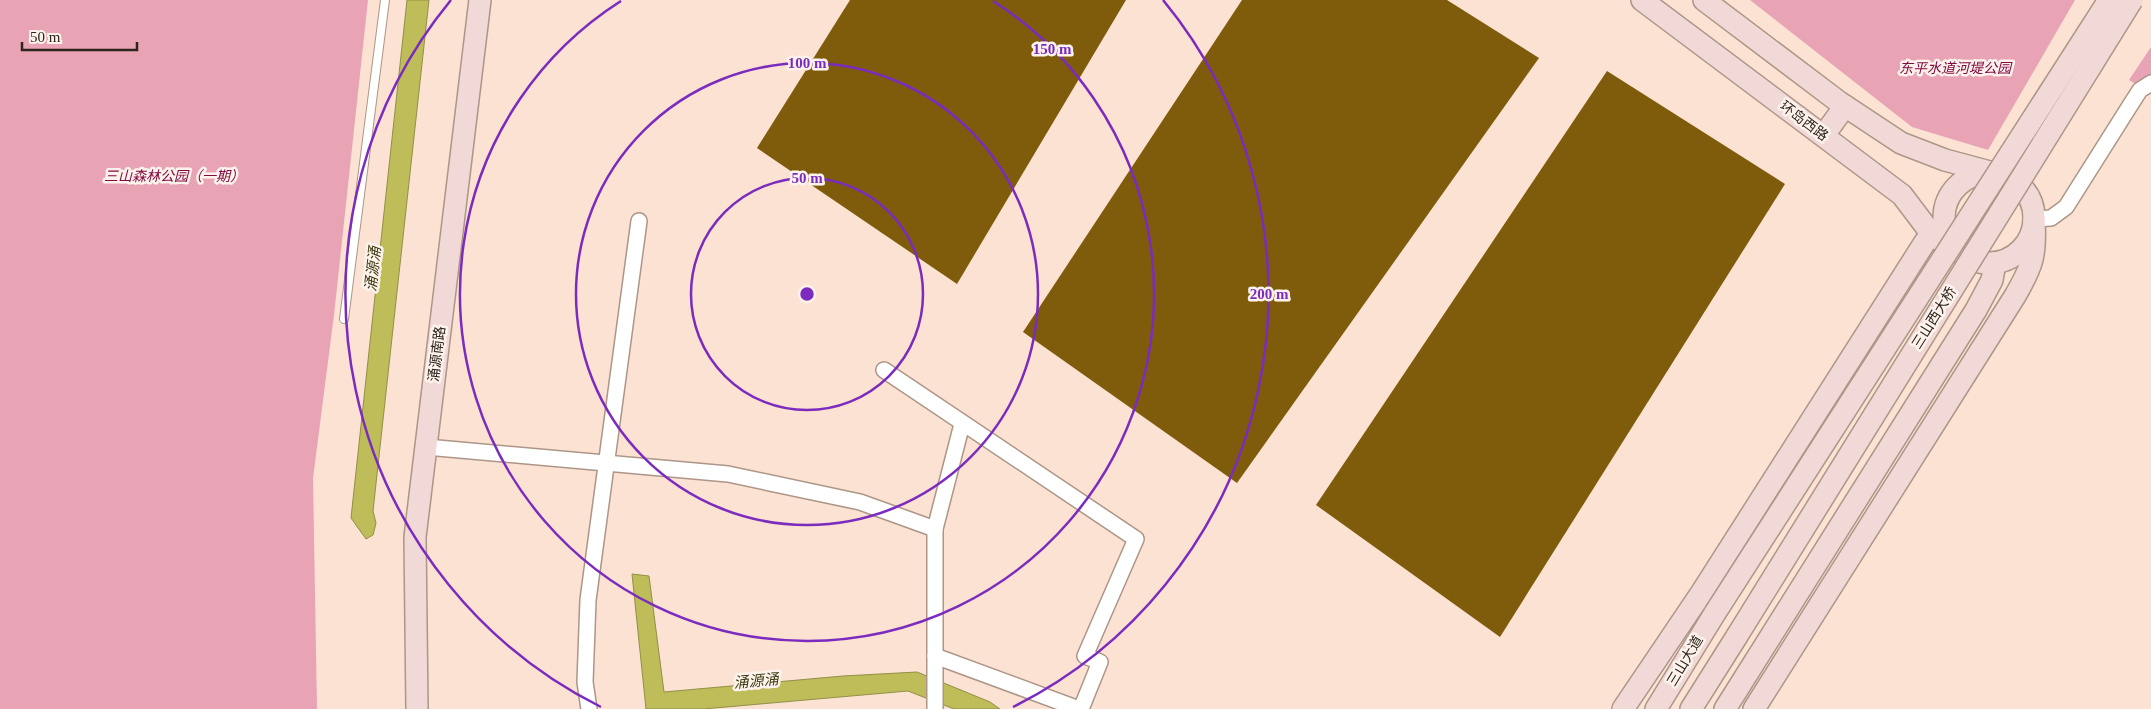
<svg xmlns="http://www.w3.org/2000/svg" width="2151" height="709" font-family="'Times New Roman','Noto Sans SC',serif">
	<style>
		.green { fill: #e8a3b5 }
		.water { fill: #bebd59; stroke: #928f47 }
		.building { fill: #7f5c0b }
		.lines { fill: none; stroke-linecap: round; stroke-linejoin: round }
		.service-casing { stroke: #ad9687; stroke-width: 10 }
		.minor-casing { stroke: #ad9687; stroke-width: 18 }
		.secondary-casing { stroke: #ad9687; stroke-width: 24 }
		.service { stroke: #fff; stroke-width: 8 }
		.minor { stroke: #fff; stroke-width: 15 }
		.secondary { stroke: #f0d9d6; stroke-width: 21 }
		.secondary-bridge-casing { stroke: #ad9687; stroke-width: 24; stroke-linecap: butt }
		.secondary-bridge { stroke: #f0d9d6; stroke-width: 21 }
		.ring { fill: none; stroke: #7b2cbf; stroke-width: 2.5 }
		.labels { text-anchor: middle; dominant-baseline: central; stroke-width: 5; stroke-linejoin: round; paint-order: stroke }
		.park-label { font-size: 14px; font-style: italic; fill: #820a40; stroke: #fdf3ec }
		.street-label { font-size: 14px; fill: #2d241e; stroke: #fdf3ec }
		.water-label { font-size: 15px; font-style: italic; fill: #3e3d13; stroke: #fdf3ec }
		.centre { fill: #7b2cbf; stroke: #fdf3ec; stroke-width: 2.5 }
		.ring-label { font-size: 15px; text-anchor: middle; font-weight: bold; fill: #7b2cbf; stroke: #fdf3ec; stroke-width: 5; stroke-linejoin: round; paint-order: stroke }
	</style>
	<rect width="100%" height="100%" fill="#fbe2d2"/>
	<!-- green -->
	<g class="green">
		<polygon points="0,0 368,0 334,315 313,478 317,709 0,709"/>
		<polygon points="1750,0 2075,0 1988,150 1912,127"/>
		<polygon points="2151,47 2151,93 2129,80"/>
	</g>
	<!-- water -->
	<g class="water">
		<polygon points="407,0 429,0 373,511 376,523 373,535 366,539 351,518"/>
		<polygon points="632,574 649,576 664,692 843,676 917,672 990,702 1000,709 954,709 908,691 703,709 646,709"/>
	</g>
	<!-- building -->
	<g class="building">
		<polygon points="850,0 1126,0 957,284 757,148"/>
		<polygon points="1242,0 1447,0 1539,58 1237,483 1023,332"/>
		<polygon points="1607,71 1785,184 1500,637 1316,505"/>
	</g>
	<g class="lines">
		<defs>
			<polyline id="service" points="344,319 385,0"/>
			<g id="minor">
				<polyline points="2034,219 2051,218 2066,207 2131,104 2140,90 2151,83"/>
				<polyline points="884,370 1136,539 1085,656 1100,662 1081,709"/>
				<polyline points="426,447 728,474 860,502 935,529"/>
				<polyline points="935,656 1079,709"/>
				<polyline points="589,709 585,682 588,600 639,221"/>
				<polyline points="935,709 935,529 962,424"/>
			</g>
			<g id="secondary">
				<polyline points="1642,0 1902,195 1930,232 1942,242"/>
				<polyline points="1704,0 1839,102 1901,143 1945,160 2001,175"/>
				<polyline points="1824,135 1845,106"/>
				<circle cx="1989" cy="218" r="45"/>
				<polyline points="417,709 415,537 480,0"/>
				<polyline points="1623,709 1702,592 1925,242 1944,225"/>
				<polyline points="1656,709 1715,613"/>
				<polyline points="1691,709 1737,636"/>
				<polyline points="1725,709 1976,310 1992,280 1995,263"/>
				<path d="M 1754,709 L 2015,296 C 2033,265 2036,255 2034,219"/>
			</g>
		</defs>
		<!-- service casing -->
		<use href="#service" class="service-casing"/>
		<!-- minor casing -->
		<use href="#minor" class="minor-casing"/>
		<!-- secondary casing -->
		<use href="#secondary" class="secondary-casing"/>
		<!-- service -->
		<use href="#service" class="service"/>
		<!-- minor -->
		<use href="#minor" class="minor"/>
		<!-- secondary -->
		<use href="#secondary" class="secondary"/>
		<defs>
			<g id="secondary-bridge">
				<polyline points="1715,613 2109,0"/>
				<polyline points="1737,636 2132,0"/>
			</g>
		</defs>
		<!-- secondary-bridge casing -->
		<use href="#secondary-bridge" class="secondary-bridge-casing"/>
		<!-- secondary-bridge -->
		<use href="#secondary-bridge" class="secondary-bridge"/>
	</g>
	<!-- distance rings -->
	<g class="ring">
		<circle cx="807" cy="294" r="116"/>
		<circle cx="807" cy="294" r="231"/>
		<path d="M993 1A347 347 0 1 1 621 1"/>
		<path d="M601 707A462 462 0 0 1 451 0M1163 0A462 462 0 0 1 1013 707"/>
	</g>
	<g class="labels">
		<!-- park labels -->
		<g class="park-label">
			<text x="1955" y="68">东平水道河堤公园</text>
			<text x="174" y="176">三山森林公园（一期）</text>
		</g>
		<!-- street labels -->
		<g class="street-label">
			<text transform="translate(1804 121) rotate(37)">环岛西路</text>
			<text transform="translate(1934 318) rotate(-58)">三山西大桥</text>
			<text transform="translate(437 354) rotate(-83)">涌源南路</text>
			<text transform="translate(1685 661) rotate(-59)">三山大道</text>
		</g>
		<!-- water labels -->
		<g class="water-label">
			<text transform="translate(373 269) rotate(-84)">涌源涌</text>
			<text transform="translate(756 681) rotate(-5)">涌源涌</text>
		</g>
	</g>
	<circle cx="807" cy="294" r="8" class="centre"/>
	<g class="ring-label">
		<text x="1052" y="54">150 m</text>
		<text x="807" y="68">100 m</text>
		<text x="807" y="183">50 m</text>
		<text x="1269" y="299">200 m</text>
	</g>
	<!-- scale -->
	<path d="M22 42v8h115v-8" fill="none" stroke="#2d241e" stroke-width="2.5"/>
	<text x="30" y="42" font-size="15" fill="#2d241e" stroke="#fdf3ec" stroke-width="4" paint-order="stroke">50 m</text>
</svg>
